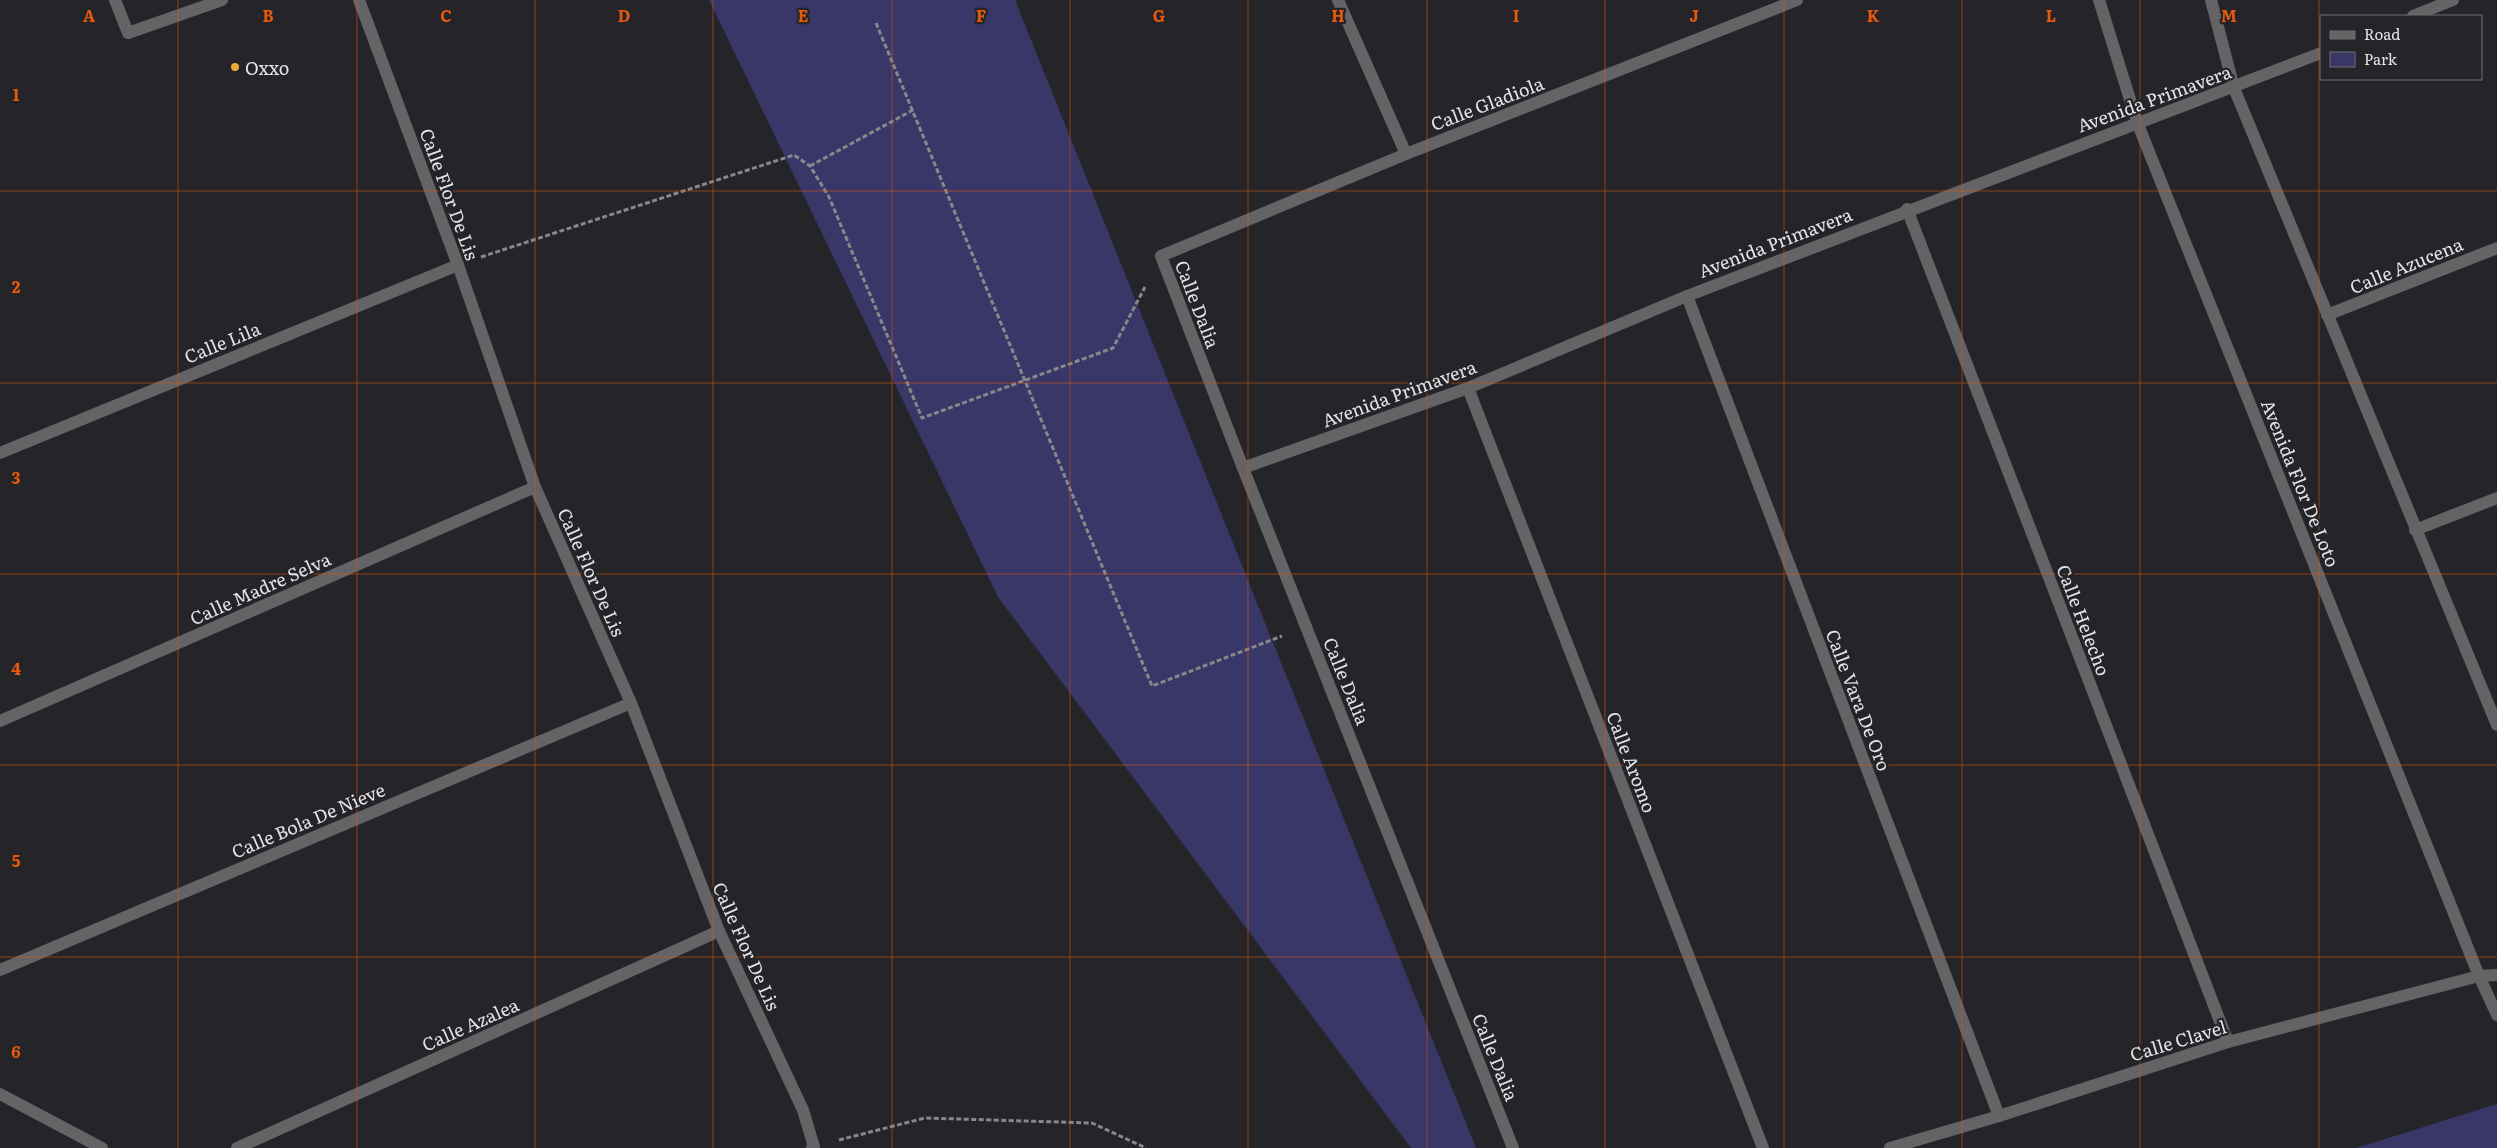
<svg xmlns="http://www.w3.org/2000/svg" width="2497" height="1148" font-family="Literata,serif">
	<style>
		.green { fill: #393668 }
		.lines { fill: none; stroke-linecap: round; stroke-linejoin: round }
		.path { stroke: #88888b; stroke-width: 3; stroke-dasharray: 5 2.5; stroke-linecap: butt }
		.service { stroke: #646466; stroke-width: 12 }
		.minor { stroke: #646466; stroke-width: 12 }
		.grid { fill: none; stroke: #e8590c; stroke-width: 1; stroke-opacity: 0.55 }
		.poi-dot { fill: #eda83b; stroke: #252529; stroke-width: 2 }
		.labels { text-anchor: middle; dominant-baseline: central; stroke-width: 4.5; stroke-linejoin: round; paint-order: stroke }
		.poi-label { font-size: 18px; fill: #e4e4e7; stroke: #252529; text-anchor: start }
		.street-label { font-size: 18px; fill: #e4e4e7; stroke: #252529 }
		.grid-label { font-size: 16px; text-anchor: middle; font-weight: bold; fill: #e8590c; stroke: #252529; stroke-width: 4.5; stroke-linejoin: round; paint-order: stroke }
	</style>
	<rect width="100%" height="100%" fill="#252529"/>
	<!-- green -->
	<g class="green">
		<polygon points="709,0 1015,0 1476,1148 1411,1148 998,597"/>
		<polygon points="2497,1104 2497,1148 2356,1148"/>
	</g>
	<g class="lines">
		<!-- path -->
		<g class="path">
			<polyline points="876,23 1152,686 1282,636"/>
			<polyline points="810,166 913,110"/>
			<polyline points="481,257 794,155 810,166 829,197 922,418 1113,348 1145,287"/>
			<polyline points="839,1140 925,1118 1092,1123 1146,1148"/>
		</g>
		<!-- service -->
		<polyline class="service" points="115,0 128,33 222,0"/>
		<!-- minor -->
		<g class="minor">
			<polyline points="359,0 458,265 535,487 631,703 719,931 803,1110 814,1147 812,1148"/>
			<polyline points="1338,0 1406,154"/>
			<polyline points="2099,0 2137,122 2479,976 2497,1015"/>
			<polyline points="2211,0 2234,88 2497,725"/>
			<polyline points="2413,16 2453,0"/>
			<polyline points="1907,209 2228,1042"/>
			<polyline points="1687,296 1999,1116"/>
			<polyline points="2327,315 2497,248"/>
			<polyline points="1468,388 1763,1148"/>
			<polyline points="0,453 458,265"/>
			<polyline points="1243,468 1468,388 1687,296 2321,53"/>
			<polyline points="2415,530 2497,498"/>
			<polyline points="0,721 535,487"/>
			<polyline points="0,970 631,703"/>
			<polyline points="0,1094 102,1148"/>
			<polyline points="237,1148 719,931"/>
			<polyline points="1513,1148 1243,468 1161,256 1406,154 1797,0"/>
			<polyline points="1890,1148 1999,1116 2228,1042 2479,976 2497,975"/>
		</g>
	</g>
	<!-- grid -->
	<path class="grid" d="M 178,0 L 178,1148M 357,0 L 357,1148M 535,0 L 535,1148M 713,0 L 713,1148M 892,0 L 892,1148M 1070,0 L 1070,1148M 1248,0 L 1248,1148M 1427,0 L 1427,1148M 1605,0 L 1605,1148M 1784,0 L 1784,1148M 1962,0 L 1962,1148M 2140,0 L 2140,1148M 2319,0 L 2319,1148M 0,191 L 2497,191M 0,383 L 2497,383M 0,574 L 2497,574M 0,765 L 2497,765M 0,957 L 2497,957"/>
	<!-- markers -->
	<circle class="poi-dot" cx="235" cy="67" r="5"/>
	<g class="labels">
		<!-- poi labels -->
		<g class="poi-label">
			<text x="245" y="67">Oxxo</text>
		</g>
		<!-- street labels -->
		<g class="street-label">
			<text transform="translate(2154 98) rotate(-20)">Avenida Primavera</text>
			<text transform="translate(1487 103) rotate(-21)">Calle Gladiola</text>
			<text transform="translate(450 194) rotate(70)">Calle Flor De Lis</text>
			<text transform="translate(1775 242) rotate(-21)">Avenida Primavera</text>
			<text transform="translate(2406 265) rotate(-22)">Calle Azucena</text>
			<text transform="translate(1198 304) rotate(69)">Calle Dalia</text>
			<text transform="translate(222 342) rotate(-22)">Calle Lila</text>
			<text transform="translate(1399 393) rotate(-20)">Avenida Primavera</text>
			<text transform="translate(2301 483) rotate(68)">Avenida Flor De Loto</text>
			<text transform="translate(592 572) rotate(66)">Calle Flor De Lis</text>
			<text transform="translate(260 588) rotate(-24)">Calle Madre Selva</text>
			<text transform="translate(2084 620) rotate(69)">Calle Helecho</text>
			<text transform="translate(1347 681) rotate(68)">Calle Dalia</text>
			<text transform="translate(1859 700) rotate(69)">Calle Vara De Oro</text>
			<text transform="translate(1632 762) rotate(69)">Calle Aromo</text>
			<text transform="translate(308 820) rotate(-23)">Calle Bola De Nieve</text>
			<text transform="translate(747 946) rotate(66)">Calle Flor De Lis</text>
			<text transform="translate(470 1024) rotate(-24)">Calle Azalea</text>
			<text transform="translate(2178 1040) rotate(-17)">Calle Clavel</text>
			<text transform="translate(1496 1057) rotate(68)">Calle Dalia</text>
		</g>
	</g>
	<g class="grid-label">
		<text x="89" y="22">A</text>
		<text x="268" y="22">B</text>
		<text x="446" y="22">C</text>
		<text x="624" y="22">D</text>
		<text x="803" y="22">E</text>
		<text x="981" y="22">F</text>
		<text x="1159" y="22">G</text>
		<text x="1338" y="22">H</text>
		<text x="1516" y="22">I</text>
		<text x="1694" y="22">J</text>
		<text x="1873" y="22">K</text>
		<text x="2051" y="22">L</text>
		<text x="2229" y="22">M</text>
		<text x="16" y="101">1</text>
		<text x="16" y="293">2</text>
		<text x="16" y="484">3</text>
		<text x="16" y="675">4</text>
		<text x="16" y="867">5</text>
		<text x="16" y="1058">6</text>
	</g>
	<!-- legend -->
	<rect x="2320" y="15" width="162" height="65" fill="#252529" stroke="#717175"/>
	<rect x="2330" y="31" width="25" height="8" fill="#646466" stroke="#717175"/>
	<text x="2364" y="40" font-size="15" fill="#e4e4e7">Road</text>
	<rect x="2330" y="52" width="25" height="15" fill="#393668" stroke="#717175"/>
	<text x="2364" y="65" font-size="15" fill="#e4e4e7">Park</text>
</svg>
